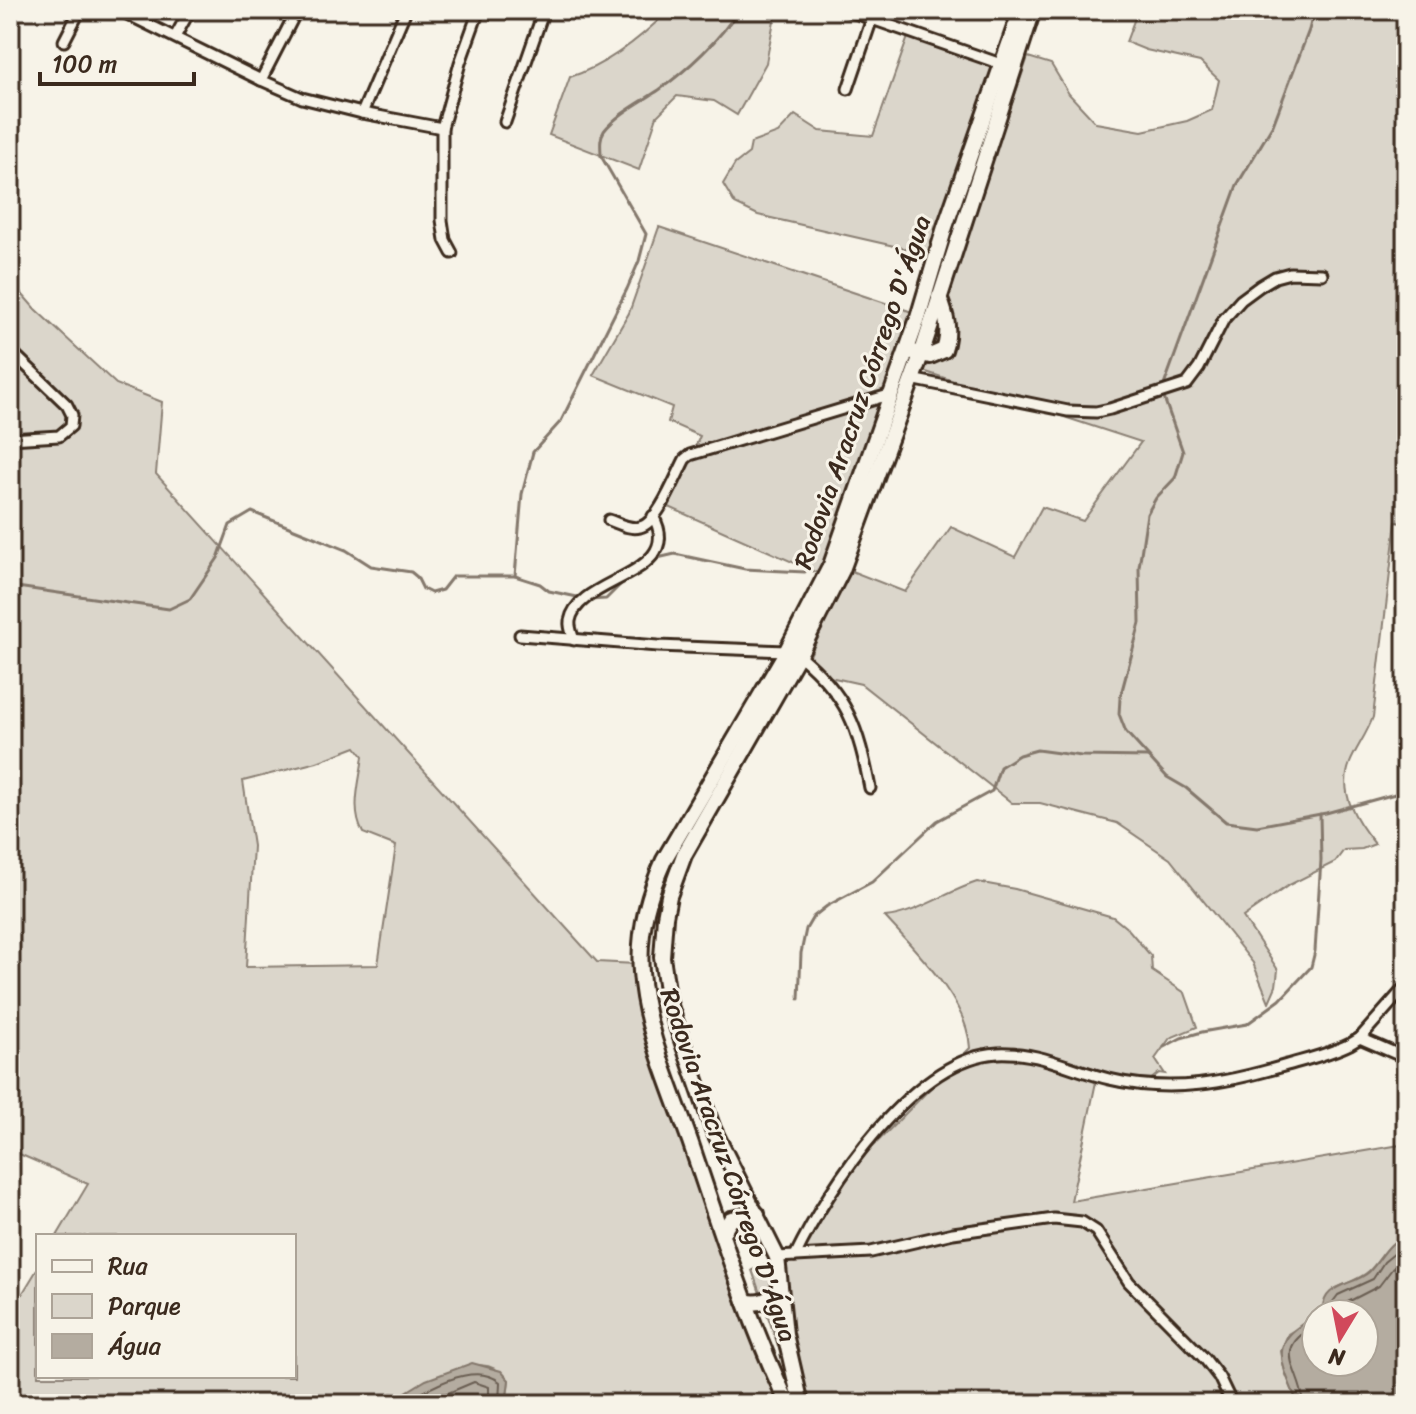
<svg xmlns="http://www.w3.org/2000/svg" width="1416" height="1414" font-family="Sriracha,sans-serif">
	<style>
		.green { fill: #dbd6cb; stroke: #8b8074; stroke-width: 2; fill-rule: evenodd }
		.water { fill: #b4aca0; stroke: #84786c; stroke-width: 2 }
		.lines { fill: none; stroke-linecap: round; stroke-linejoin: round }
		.shore { stroke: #6b5e52; stroke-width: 2 }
		.stream { stroke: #84786c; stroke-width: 3 }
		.street-casing { stroke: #3b2a1e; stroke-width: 15 }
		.primary-casing { stroke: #3b2a1e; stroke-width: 20 }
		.street { stroke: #f7f3e8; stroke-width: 9 }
		.primary { stroke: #f7f3e8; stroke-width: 14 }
		.labels { text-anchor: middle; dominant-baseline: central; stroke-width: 6; stroke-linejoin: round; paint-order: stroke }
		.street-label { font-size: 26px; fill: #3b2a1e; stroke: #f7f3e8 }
	</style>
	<rect width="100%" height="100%" fill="#f7f3e8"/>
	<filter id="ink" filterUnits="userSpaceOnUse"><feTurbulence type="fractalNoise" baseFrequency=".0125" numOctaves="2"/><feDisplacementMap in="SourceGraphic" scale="16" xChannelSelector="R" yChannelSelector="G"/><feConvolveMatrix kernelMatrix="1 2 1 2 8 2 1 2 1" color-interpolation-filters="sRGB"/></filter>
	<g filter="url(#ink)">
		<!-- green -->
		<g class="green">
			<path d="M 669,10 L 776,10 L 766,63 L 737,115 L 714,101 L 677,96 L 657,116 L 639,170 L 549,135 L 570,77 C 607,65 641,38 669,10 Z"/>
			<path d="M 1138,10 L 1406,10 L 1406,524 L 1396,522 L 1373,717 C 1367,734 1356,748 1350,763 C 1338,793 1356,821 1375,844 L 1362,849 L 1344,850 L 1335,862 L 1289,885 L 1243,917 L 1278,970 L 1276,986 L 1269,1002 L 1253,963 L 1170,859 L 1117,823 L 1040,803 L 1012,803 L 861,684 L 821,675 L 806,664 L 849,570 L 905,592 L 951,527 L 1015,557 L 1042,507 L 1083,521 L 1141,442 L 920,370 L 1028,57 L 1051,64 L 1069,94 L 1096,123 L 1142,131 L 1187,121 L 1212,110 L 1219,80 L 1200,62 L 1146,50 L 1126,42 Z"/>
			<polygon points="908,37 1005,67 938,256 758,215 735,204 723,184 735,164 749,153 751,143 778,133 795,115 820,131 873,136"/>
			<polygon points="659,227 918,314 826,577 669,507 700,436 668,422 672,407 593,375 629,313"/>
			<path d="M 10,280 L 35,309 L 116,384 L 162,402 L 156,474 L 597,962 L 636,964 L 778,1404 L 506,1404 L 509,1380 C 490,1359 473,1364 451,1373 C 434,1380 419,1385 403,1394 L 404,1404 L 10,1404 L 10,1314 L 38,1268 L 38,1376 L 294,1376 L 294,1236 L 57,1236 L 88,1184 L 10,1150 ZM 356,747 L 363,756 C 360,782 350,809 363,833 L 396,846 L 378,965 L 246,967 L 253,846 L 243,781 L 317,762 Z"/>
			<path d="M 977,882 L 1015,889 L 1113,917 L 1129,930 L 1151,956 L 1152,971 L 1185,993 L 1197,1027 L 1170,1038 L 1155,1059 L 1165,1074 L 1159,1073 C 1140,1090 1118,1094 1097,1077 L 1071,1201 L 1406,1144 L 1406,1236 C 1388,1241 1381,1260 1369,1271 C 1361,1279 1344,1284 1334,1289 L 1323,1312 L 1288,1334 L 1281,1351 L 1285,1372 L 1298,1404 L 798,1404 L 752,1270 L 781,1259 L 789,1252 L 834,1186 L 970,1048 C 968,1001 915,950 885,917 C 916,914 946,892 977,882 Z"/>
		</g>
		<!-- water -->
		<g class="water">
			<path d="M 1406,1236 L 1406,1404 L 1298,1404 C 1280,1359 1267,1342 1316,1316 L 1316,1362 L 1364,1362 L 1364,1314 L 1319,1314 L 1323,1312 C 1321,1283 1354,1286 1369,1272 C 1381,1260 1388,1241 1406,1236 Z"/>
			<polygon points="472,1363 501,1371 509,1380 506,1404 404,1404 403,1394 426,1380"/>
		</g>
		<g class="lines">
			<!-- shore -->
			<g class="shore">
				<polyline points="1330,1314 1332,1303 1338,1295 1373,1279 1384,1262 1406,1244"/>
				<polyline points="1341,1314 1344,1304 1379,1286 1392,1269 1406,1256"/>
				<path d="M 411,1404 L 413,1398 C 436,1384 477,1363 500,1382 L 499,1404"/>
				<polyline points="422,1404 474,1382 489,1387 489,1404"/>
				<path d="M 1304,1404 C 1300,1367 1270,1350 1316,1325"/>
			</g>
			<!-- stream -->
			<g class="stream">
				<polyline points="1163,388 1237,185 1273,125 1309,30 1314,10"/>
				<polyline points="1163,395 1183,452 1175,478 1156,498 1147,514 1139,567 1140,623 1120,698 1119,714 1126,732 1167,777 1186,788 1226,822 1257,826 1326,813 1406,791"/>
				<polyline points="653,559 675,554 745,569 805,572"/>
				<path d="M 515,576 L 522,494 L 533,452 L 561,421 L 627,289 L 639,261 L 646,234 L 601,156 C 601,147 599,139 604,131 C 617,114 641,102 659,90 C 686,71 722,38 738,10"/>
				<polyline points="10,586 169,609 190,599 218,558 230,525 252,512 346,550 371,566 411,572 417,577 423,589 431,593 442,590 453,576 515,576 540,584 549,591 582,598"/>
				<polyline points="589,600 606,599 625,580"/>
				<polyline points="799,999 801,953 806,929 813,917 827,906 872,882 937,821 992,791 1000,767 1019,755 1037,750 1081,756 1148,757"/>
				<polyline points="1164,1047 1181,1038 1202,1032 1247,1024 1280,1000 1311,967 1315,951 1321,860 1320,814"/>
				<polyline points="384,1404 391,1394 405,1396"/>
			</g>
			<defs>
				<g id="street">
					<polyline points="119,10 261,80 302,98 362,113 442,128"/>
					<polyline points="846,10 1001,64"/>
					<polyline points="175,37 190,10"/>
					<polyline points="64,41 80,10"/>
					<polyline points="261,80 297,10"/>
					<polyline points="848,89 875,10"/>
					<polyline points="362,113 406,10"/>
					<polyline points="505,122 544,10"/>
					<polyline points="452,253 445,240 442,220 442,128 460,63 479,10"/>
					<polyline points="10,350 67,405 72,415 71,426 59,436 10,439"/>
					<polyline points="911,379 1068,411 1096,412 1110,409 1187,384 1199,368 1224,319 1241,300 1260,286 1275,277 1290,273 1322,274"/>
					<path d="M 609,520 C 618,523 630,530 640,527 C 658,523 676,476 685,459 L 690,455 L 892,394"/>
					<polyline points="520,635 658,646 786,651"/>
					<path d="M 574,640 C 572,634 569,627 570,621 C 577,577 687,576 653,516"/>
					<path d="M 799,655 C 848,696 858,727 870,788"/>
					<polyline points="1360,1038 1406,1058"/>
					<path d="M 795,1256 C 829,1186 913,1058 998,1053 C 1037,1051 1072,1070 1109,1079 C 1171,1094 1227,1083 1287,1065 C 1308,1059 1330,1054 1350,1044 L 1360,1038 L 1406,986"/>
					<polyline points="777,1257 871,1252 953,1233 1054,1219 1082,1222 1096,1231 1129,1282 1205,1359 1219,1377 1232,1404"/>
				</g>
				<g id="primary">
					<path d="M 913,352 L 930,356 L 944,350 C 951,331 946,315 939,297"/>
					<polyline points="722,1234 731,1219 757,1214"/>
					<path d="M 745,1301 C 760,1306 769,1299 780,1290"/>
					<path d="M 788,1404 C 748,1320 720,1229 690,1141 C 671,1087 645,1030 641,972 C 638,933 648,895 664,860 L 785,654 L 831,565 L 917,321 L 945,227 L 1021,10"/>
					<polyline points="801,1404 785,1334 777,1257 713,1129 669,1003 662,957 665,917 669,896 684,855 802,649 842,570 921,355 1033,10"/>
				</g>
			</defs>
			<!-- street casing -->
			<use href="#street" class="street-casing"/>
			<!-- primary casing -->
			<use href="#primary" class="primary-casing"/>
			<!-- street -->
			<use href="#street" class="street"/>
			<!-- primary -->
			<use href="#primary" class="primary"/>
		</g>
	</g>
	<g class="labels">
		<!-- street labels -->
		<g class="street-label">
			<text transform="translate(862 392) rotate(-71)">Rodovia Aracruz Córrego D'Água</text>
			<text transform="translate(729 1165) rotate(71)">Rodovia Aracruz Córrego D'Água</text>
		</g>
	</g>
	<!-- margin -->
	<rect width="1416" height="1414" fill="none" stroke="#f7f3e8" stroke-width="40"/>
	<rect x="20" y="20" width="1376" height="1374" fill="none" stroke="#3b2a1e" stroke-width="3" filter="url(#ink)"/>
	<!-- legend -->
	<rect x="36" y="1234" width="260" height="144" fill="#f7f3e8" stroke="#aca397" stroke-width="2"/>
	<rect x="52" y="1260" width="40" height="12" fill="#f7f3e8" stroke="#aca397" stroke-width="2"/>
	<text x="108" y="1274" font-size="24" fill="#3b2a1e">Rua</text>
	<rect x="52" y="1294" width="40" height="24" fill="#dbd6cb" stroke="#aca397" stroke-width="2"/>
	<text x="108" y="1314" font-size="24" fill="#3b2a1e">Parque</text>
	<rect x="52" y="1334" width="40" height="24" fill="#b4aca0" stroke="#aca397" stroke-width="2"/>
	<text x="108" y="1354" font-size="24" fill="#3b2a1e">Água</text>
	<!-- north arrow -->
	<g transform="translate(1340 1338) rotate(190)"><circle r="38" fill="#f7f3e8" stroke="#aca397" stroke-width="2"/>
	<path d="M0-6L14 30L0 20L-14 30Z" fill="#d1495b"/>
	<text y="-12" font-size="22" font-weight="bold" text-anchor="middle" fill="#3b2a1e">N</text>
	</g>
	<!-- scale -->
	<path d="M40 72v12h154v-12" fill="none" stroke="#3b2a1e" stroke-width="4"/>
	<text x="52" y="72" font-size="24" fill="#3b2a1e" stroke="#f7f3e8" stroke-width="6" paint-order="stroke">100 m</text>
</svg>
